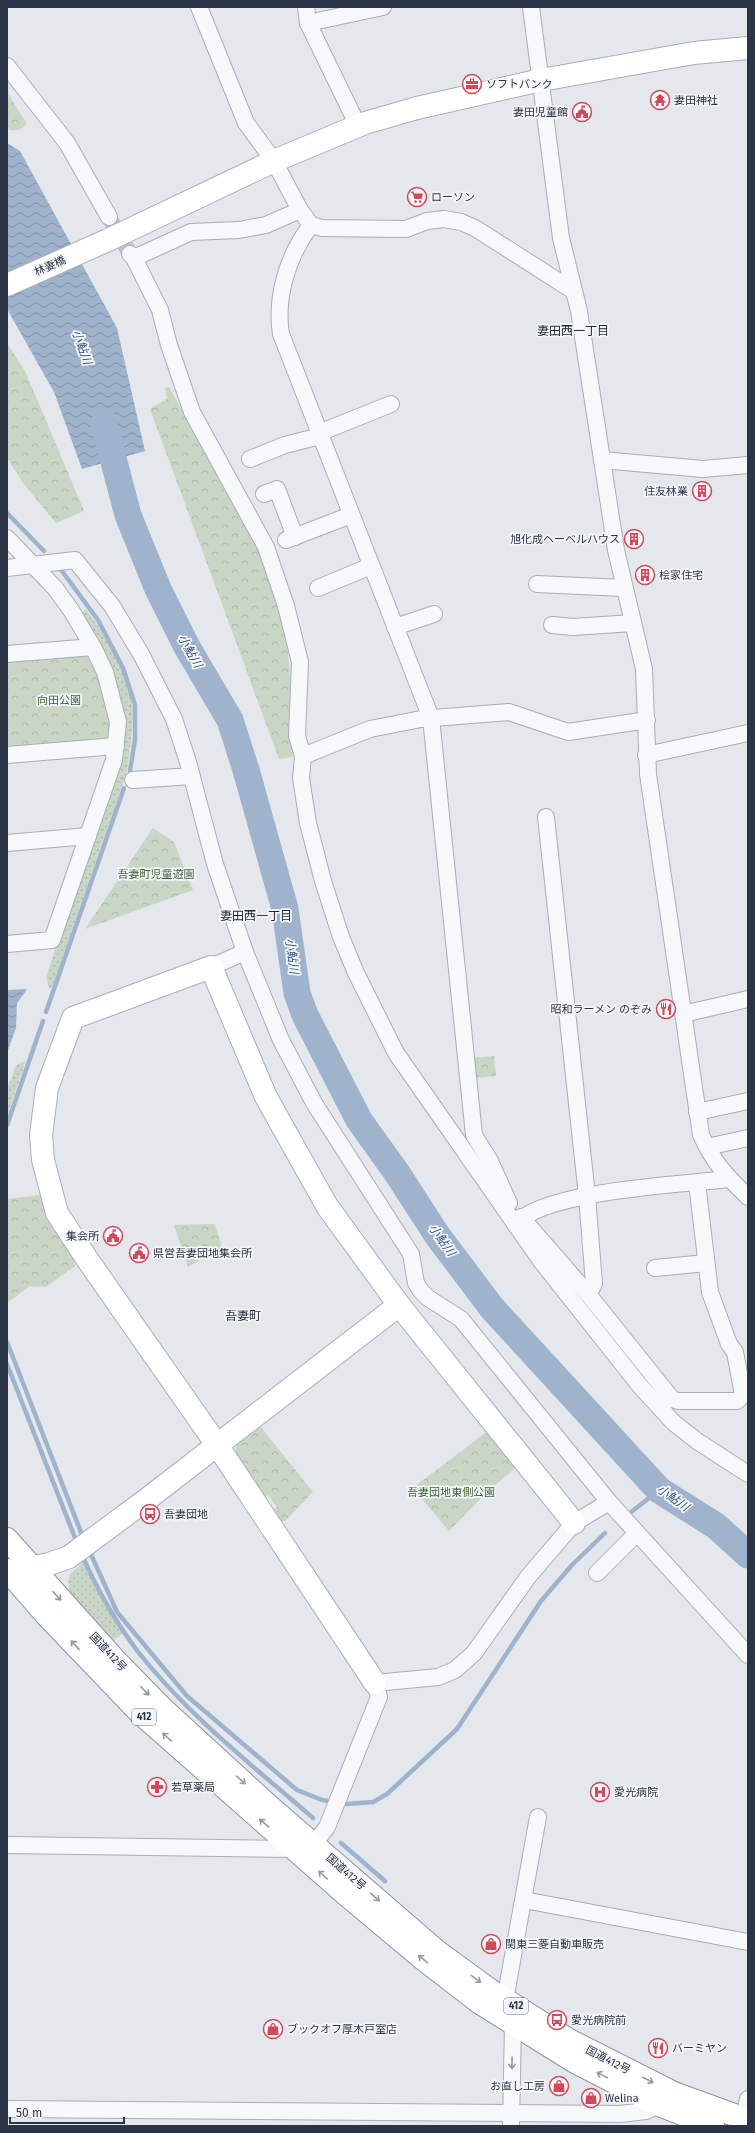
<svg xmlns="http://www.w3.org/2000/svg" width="755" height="2133" font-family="'Fira Sans','Noto Sans JP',sans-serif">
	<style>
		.park { fill: url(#park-crowns) }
		.garden { fill: url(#garden-dots) }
		.water { fill: url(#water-waves) }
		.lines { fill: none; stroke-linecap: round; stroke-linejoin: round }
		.stream { stroke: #9fb4cc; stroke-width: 4.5 }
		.river { stroke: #9fb4cc; stroke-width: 27 }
		.street-tunnel { stroke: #bfc3cb; stroke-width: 16; stroke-dasharray: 16 8; stroke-linecap: butt }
		.street-casing { stroke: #a9aeb7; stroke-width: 18 }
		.secondary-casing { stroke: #a9aeb7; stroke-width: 24 }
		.highway-casing { stroke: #8b94a3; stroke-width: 24 }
		.street { stroke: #f7f8fa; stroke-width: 16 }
		.secondary { stroke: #fff; stroke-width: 22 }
		.highway { stroke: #fff; stroke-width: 22 }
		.oneway { stroke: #959aa2 }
		.oneway2 { stroke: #9196a0 }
		.labels { text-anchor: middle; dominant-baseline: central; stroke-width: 3.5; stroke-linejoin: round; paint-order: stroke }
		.shield { fill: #f4f6f9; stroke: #676e7b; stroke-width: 1 }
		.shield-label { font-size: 10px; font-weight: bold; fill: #2b3445 }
		.poi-label { font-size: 11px; fill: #2b3445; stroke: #f4f6f9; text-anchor: start }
		.street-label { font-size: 11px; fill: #2b3445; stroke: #f4f6f9 }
		.park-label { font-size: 11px; fill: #3f6138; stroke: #f4f6f9 }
		.neighbourhood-label { font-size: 12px; fill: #1d2536; stroke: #f4f6f9 }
		.water-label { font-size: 12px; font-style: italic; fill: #34527a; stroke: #f4f6f9 }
	</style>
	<defs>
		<pattern id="park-crowns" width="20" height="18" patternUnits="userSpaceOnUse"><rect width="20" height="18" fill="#c9d6c5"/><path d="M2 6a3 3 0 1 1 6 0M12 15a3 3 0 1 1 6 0" fill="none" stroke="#adb8ab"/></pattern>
		<pattern id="garden-dots" width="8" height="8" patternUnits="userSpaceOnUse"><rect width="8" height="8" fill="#c9d6c5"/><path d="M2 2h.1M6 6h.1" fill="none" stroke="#adb8ab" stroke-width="1.8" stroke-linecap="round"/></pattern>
		<pattern id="water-waves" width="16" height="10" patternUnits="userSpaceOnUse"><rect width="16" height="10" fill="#9fb4cc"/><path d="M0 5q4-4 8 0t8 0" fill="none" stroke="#8293a7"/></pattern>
	</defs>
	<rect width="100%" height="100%" fill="#e4e7ec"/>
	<!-- park -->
	<g class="park">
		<polygon points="7,92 27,124 19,130 10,130 7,128"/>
		<polygon points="7,343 26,373 84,511 56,523 23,483 7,458"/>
		<polygon points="169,387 259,546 282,610 289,661 293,757 279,759 150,409 167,399 165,388"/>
		<polygon points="87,653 92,657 113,733 106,741 7,748 7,660"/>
		<polygon points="153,828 174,842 193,890 85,929"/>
		<polygon points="494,1056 496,1076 476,1078 472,1058"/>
		<polygon points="40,1195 50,1217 80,1257 75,1266 46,1287 30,1286 7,1303 7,1199"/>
		<polygon points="215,1224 222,1247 188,1267 174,1225"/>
		<polygon points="261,1427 313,1492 285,1521 281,1521 273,1511 277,1507 268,1495 264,1498 235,1459 236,1445"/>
		<polygon points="489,1430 519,1465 487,1492 449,1531 414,1489 414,1487"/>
	</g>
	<!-- garden -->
	<g class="garden">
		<path d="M 86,609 C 102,629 130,678 132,703 C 134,726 130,748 127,771 L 52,988 L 49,988 L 46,977 L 111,781 L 122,726 L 79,615 Z"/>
		<polygon points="26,1061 7,1116 7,1090 16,1065"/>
		<polygon points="83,1563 108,1610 123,1633 113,1641 70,1593 68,1581 70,1574"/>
	</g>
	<!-- water -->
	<g class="water">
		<polygon points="7,143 20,151 117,328 145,451 82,469 54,392 7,309"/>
		<polygon points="26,989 26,991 17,1003 16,1028 7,1053 7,990"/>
	</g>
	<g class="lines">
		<!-- stream -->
		<g class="stream">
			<polyline points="7,513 44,551"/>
			<polyline points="59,567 98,620 123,668 135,705 135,739 130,771"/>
			<polyline points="46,1012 124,788"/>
			<polyline points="7,1125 43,1021"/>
			<polyline points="7,1342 84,1540"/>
			<polyline points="7,1364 77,1543"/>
			<polyline points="630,1513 659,1490"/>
			<polyline points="89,1550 117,1612 187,1696 297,1790 322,1800 347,1804 373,1802 387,1794 457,1729 541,1601 572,1565 605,1533"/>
			<path d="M 82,1555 C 97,1589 116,1623 139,1653 C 188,1715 253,1766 313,1818"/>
			<polyline points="341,1843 385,1881"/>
		</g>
		<!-- river -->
		<polyline class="river" points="104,424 128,515 158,589 187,647 230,720 246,770 285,909 297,993 305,1015 359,1120 397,1173 437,1235 492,1308 659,1490 716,1526 748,1555"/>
		<!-- street-tunnel -->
		<polyline class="street-tunnel" points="109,217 130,254"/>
		<defs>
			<g id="street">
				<polyline points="199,7 246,123 274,161 300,210 311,225 322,228 406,229 427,221 444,219 461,222 475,228 572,290"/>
				<polyline points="306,7 308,23 358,126"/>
				<path d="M 531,7 L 561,238 L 579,311 L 616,550 L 644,669 L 648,774 L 701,1135 C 714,1163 726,1176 748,1197"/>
				<polyline points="308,23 383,7"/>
				<polyline points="7,66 67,143 109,217"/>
				<path d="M 311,225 C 288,255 275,297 281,334 L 431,718 L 474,1135 L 490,1161 L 509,1203"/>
				<polyline points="130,254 134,258 160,310 169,345 192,412 266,547 286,606 300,662 297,736 303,756 301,778 308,823 323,881 341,937 356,973 396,1053 541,1261 640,1386 674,1423 697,1441 748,1474"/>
				<polyline points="134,258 191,232 239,230 266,225 300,210"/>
				<polyline points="319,433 391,404"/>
				<polyline points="250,459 285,445 320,436"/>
				<polyline points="602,460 703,469 748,465"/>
				<polyline points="264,494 277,489 295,537"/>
				<polyline points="7,538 55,588 71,610 93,647 105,672 118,722 114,760 52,940 7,944"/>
				<polyline points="286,540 351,515"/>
				<polyline points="7,568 75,560 112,606 141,654 174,719 188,762 215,864 245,952 281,1040 314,1103 411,1254 416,1283 421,1291 428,1298 461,1319 609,1502 748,1655"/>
				<polyline points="537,584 624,588"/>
				<polyline points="318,588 371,566"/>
				<polyline points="552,625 573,627 633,623"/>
				<polyline points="395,627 434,614"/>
				<polyline points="7,654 93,647"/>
				<polyline points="7,755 116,746"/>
				<polyline points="646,755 748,733"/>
				<polyline points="303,756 370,729 421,719 509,712 568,732 647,720"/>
				<polyline points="133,780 192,776"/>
				<polyline points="546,817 587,1196 594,1284 588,1294"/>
				<polyline points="7,843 88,836"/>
				<polyline points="211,967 245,952"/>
				<polyline points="683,1014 748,999"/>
				<polyline points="697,1112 748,1101"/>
				<polyline points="707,1147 748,1138"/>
				<polyline points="697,1183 710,1292 729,1344 735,1352 743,1395"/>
				<polyline points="521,1217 588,1294 672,1399 678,1401 737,1401 743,1395 748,1394"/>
				<path d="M 515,1224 C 547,1190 679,1185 728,1179"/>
				<polyline points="655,1268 706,1263"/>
				<polyline points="597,1573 637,1533"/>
				<polyline points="7,1845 293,1849 314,1844 327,1827 379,1697 375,1683 438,1677 455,1670 474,1653 528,1577 574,1523 609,1502"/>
				<polyline points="524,1900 748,1942"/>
				<polyline points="7,2109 620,2114 646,2111 659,2105"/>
				<polyline points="511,2126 513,2024 505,2000 538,1817"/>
				<polyline points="742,2126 748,2099"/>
			</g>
			<g id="secondary">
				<polyline points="7,285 108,240 274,161 365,123 417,108 541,80 694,53 748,48"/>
				<polyline points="15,1571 49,1564 69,1557 146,1500 399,1305"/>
				<polyline points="375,1683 217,1445 87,1259 57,1213 43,1160 41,1135 47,1088 73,1018 211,967 266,1097 327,1206 399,1305 574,1523"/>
			</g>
			<g id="highway">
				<polyline points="7,1539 117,1662 161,1707 268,1805 438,1952 490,1990 569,2040 674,2093 748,2120"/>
				<polyline points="7,1570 47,1616 140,1713 343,1892 423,1959 480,2003 575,2062 659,2105 713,2126"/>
			</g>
		</defs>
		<!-- street casing -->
		<use href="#street" class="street-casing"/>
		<!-- secondary casing -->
		<use href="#secondary" class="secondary-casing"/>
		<!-- highway casing -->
		<use href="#highway" class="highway-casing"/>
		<!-- street -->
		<use href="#street" class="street"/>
		<!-- secondary -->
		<use href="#secondary" class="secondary"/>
		<!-- highway -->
		<use href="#highway" class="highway"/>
	</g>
	<!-- one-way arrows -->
	<defs><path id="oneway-shaft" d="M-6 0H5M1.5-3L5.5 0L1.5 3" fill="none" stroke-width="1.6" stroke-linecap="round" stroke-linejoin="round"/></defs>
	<g class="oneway">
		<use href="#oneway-shaft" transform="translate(57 1596) rotate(48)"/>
		<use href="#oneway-shaft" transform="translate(75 1645) rotate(-133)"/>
		<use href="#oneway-shaft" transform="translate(145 1691) rotate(46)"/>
		<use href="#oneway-shaft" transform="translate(167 1737) rotate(-138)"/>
		<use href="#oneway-shaft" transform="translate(241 1780) rotate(42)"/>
		<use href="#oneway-shaft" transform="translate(264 1823) rotate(-139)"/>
		<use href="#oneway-shaft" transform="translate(323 1875) rotate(-138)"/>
		<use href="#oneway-shaft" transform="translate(375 1897) rotate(41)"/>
		<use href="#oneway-shaft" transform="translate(423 1959) rotate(-141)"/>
		<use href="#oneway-shaft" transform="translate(476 1979) rotate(36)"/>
		<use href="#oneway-shaft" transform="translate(602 2075) rotate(-152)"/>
		<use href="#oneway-shaft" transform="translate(648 2080) rotate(27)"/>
	</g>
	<use class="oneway2" href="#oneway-shaft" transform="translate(512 2063) rotate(91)"/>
	<!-- icons -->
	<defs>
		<symbol id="office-ring" viewBox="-11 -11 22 22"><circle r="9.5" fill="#f4f6f9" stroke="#d1495b" stroke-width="1.5"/><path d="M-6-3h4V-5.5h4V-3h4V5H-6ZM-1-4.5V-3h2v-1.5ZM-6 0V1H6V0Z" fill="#d1495b"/></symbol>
		<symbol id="temple-ring" viewBox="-11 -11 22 22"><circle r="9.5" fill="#f4f6f9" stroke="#d1495b" stroke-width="1.5"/><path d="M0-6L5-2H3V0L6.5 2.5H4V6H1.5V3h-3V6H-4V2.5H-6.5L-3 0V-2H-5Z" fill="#d1495b"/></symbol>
		<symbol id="civic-ring" viewBox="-11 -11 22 22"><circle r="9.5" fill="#f4f6f9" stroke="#d1495b" stroke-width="1.5"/><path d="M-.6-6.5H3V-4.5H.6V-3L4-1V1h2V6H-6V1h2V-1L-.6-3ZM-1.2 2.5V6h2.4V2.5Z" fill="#d1495b"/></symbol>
		<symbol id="supermarket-ring" viewBox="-11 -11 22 22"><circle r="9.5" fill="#f4f6f9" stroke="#d1495b" stroke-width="1.5"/><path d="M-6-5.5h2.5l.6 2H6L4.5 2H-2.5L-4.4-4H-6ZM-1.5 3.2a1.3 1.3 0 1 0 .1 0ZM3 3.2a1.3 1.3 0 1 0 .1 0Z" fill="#d1495b"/></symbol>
		<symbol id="building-ring" viewBox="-11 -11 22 22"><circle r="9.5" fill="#f4f6f9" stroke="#d1495b" stroke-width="1.5"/><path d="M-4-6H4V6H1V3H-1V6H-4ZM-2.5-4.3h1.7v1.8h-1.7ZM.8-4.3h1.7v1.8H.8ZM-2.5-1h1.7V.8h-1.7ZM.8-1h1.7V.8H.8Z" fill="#d1495b"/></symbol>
		<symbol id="restaurant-ring" viewBox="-11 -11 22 22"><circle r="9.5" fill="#f4f6f9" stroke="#d1495b" stroke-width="1.5"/><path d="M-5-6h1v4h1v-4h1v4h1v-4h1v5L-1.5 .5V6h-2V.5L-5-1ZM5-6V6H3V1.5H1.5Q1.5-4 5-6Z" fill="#d1495b"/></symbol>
		<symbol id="bus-ring" viewBox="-11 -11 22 22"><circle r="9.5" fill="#f4f6f9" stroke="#d1495b" stroke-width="1.5"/><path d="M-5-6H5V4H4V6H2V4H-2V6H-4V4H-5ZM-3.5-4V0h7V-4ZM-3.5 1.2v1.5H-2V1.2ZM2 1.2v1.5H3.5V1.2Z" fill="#d1495b"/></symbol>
		<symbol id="pharmacy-ring" viewBox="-11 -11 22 22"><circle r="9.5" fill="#f4f6f9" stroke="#d1495b" stroke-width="1.5"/><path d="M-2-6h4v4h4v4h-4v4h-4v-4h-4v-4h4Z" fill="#d1495b"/></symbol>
		<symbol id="hospital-ring" viewBox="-11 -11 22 22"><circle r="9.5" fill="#f4f6f9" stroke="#d1495b" stroke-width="1.5"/><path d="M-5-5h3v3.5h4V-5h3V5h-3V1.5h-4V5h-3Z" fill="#d1495b"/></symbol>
		<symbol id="shop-ring" viewBox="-11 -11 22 22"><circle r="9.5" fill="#f4f6f9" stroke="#d1495b" stroke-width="1.5"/><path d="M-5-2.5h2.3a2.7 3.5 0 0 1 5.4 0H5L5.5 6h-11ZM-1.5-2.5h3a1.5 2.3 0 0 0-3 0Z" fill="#d1495b"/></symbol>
	</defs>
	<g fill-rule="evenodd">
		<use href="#office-ring" x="461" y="73" width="22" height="22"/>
		<use href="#temple-ring" x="649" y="89" width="22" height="22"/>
		<use href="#civic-ring" x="571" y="101" width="22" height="22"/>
		<use href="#supermarket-ring" x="406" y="186" width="22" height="22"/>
		<use href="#building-ring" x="691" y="480" width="22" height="22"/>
		<use href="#building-ring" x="623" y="528" width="22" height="22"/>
		<use href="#building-ring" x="634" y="564" width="22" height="22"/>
		<use href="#restaurant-ring" x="655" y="998" width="22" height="22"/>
		<use href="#civic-ring" x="102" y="1225" width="22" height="22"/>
		<use href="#civic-ring" x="128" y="1242" width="22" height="22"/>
		<use href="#bus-ring" x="139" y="1503" width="22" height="22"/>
		<use href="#pharmacy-ring" x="146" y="1776" width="22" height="22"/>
		<use href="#hospital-ring" x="589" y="1781" width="22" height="22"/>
		<use href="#shop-ring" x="480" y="1933" width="22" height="22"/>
		<use href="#bus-ring" x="546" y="2009" width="22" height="22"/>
		<use href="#shop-ring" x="262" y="2018" width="22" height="22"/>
		<use href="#restaurant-ring" x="647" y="2037" width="22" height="22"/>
		<use href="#shop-ring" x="548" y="2075" width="22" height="22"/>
		<use href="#shop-ring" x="580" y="2087" width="22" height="22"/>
	</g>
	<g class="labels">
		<!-- shield labels -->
		<g class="shield">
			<rect x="132" y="1709" width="24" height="16" rx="3"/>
			<rect x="504" y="1998" width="24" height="16" rx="3"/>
		</g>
		<g class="shield-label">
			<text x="144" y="1717">412</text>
			<text x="516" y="2006">412</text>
		</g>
		<!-- poi labels -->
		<g class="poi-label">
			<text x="486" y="84">ソフトバンク</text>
			<text x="674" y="100">妻田神社</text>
			<text x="568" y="112" text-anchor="end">妻田児童館</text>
			<text x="431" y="197">ローソン</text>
			<text x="688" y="491" text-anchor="end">住友林業</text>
			<text x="620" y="539" text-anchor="end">旭化成ヘーベルハウス</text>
			<text x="659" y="575">桧家住宅</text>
			<text x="652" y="1009" text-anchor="end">昭和ラーメン のぞみ</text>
			<text x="99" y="1236" text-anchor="end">集会所</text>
			<text x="153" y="1253">県営吾妻団地集会所</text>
			<text x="164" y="1514">吾妻団地</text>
			<text x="171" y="1787">若草薬局</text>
			<text x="614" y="1792">愛光病院</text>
			<text x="505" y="1944">関東三菱自動車販売</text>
			<text x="571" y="2020">愛光病院前</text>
			<text x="287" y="2029">ブックオフ厚木戸室店</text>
			<text x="672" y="2048">バーミヤン</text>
			<text x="545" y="2086" text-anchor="end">お直し工房</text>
			<text x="605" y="2098">Welina</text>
		</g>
		<!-- street labels -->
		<g class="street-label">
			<text transform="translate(50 266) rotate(-24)">林妻橋</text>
			<text transform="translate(108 1652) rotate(47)">国道412号</text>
			<text transform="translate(346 1872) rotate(41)">国道412号</text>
			<text transform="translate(608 2060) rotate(27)">国道412号</text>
		</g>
		<!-- park labels -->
		<g class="park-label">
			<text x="59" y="700">向田公園</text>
			<text x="156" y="874">吾妻町児童遊園</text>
			<text x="451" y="1492">吾妻団地東側公園</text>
		</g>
		<!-- neighbourhood labels -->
		<g class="neighbourhood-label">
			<text x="573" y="331">妻田西一丁目</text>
			<text x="256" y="916">妻田西一丁目</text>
			<text x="243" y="1316">吾妻町</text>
		</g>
		<!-- water labels -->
		<g class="water-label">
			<text transform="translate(82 347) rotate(70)">小鮎川</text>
			<text transform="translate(190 651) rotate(61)">小鮎川</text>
			<text transform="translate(292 956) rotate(82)">小鮎川</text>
			<text transform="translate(442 1240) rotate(54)">小鮎川</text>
			<text transform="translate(673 1498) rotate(35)">小鮎川</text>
		</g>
	</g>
	<!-- border -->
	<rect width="755" height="2133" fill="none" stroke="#2b3445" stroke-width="16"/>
	<!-- scale -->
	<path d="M10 2117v6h114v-6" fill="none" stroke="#2b3445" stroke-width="2"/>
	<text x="16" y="2117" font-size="12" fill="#2b3445" stroke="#f4f6f9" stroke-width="3" paint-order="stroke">50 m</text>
</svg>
